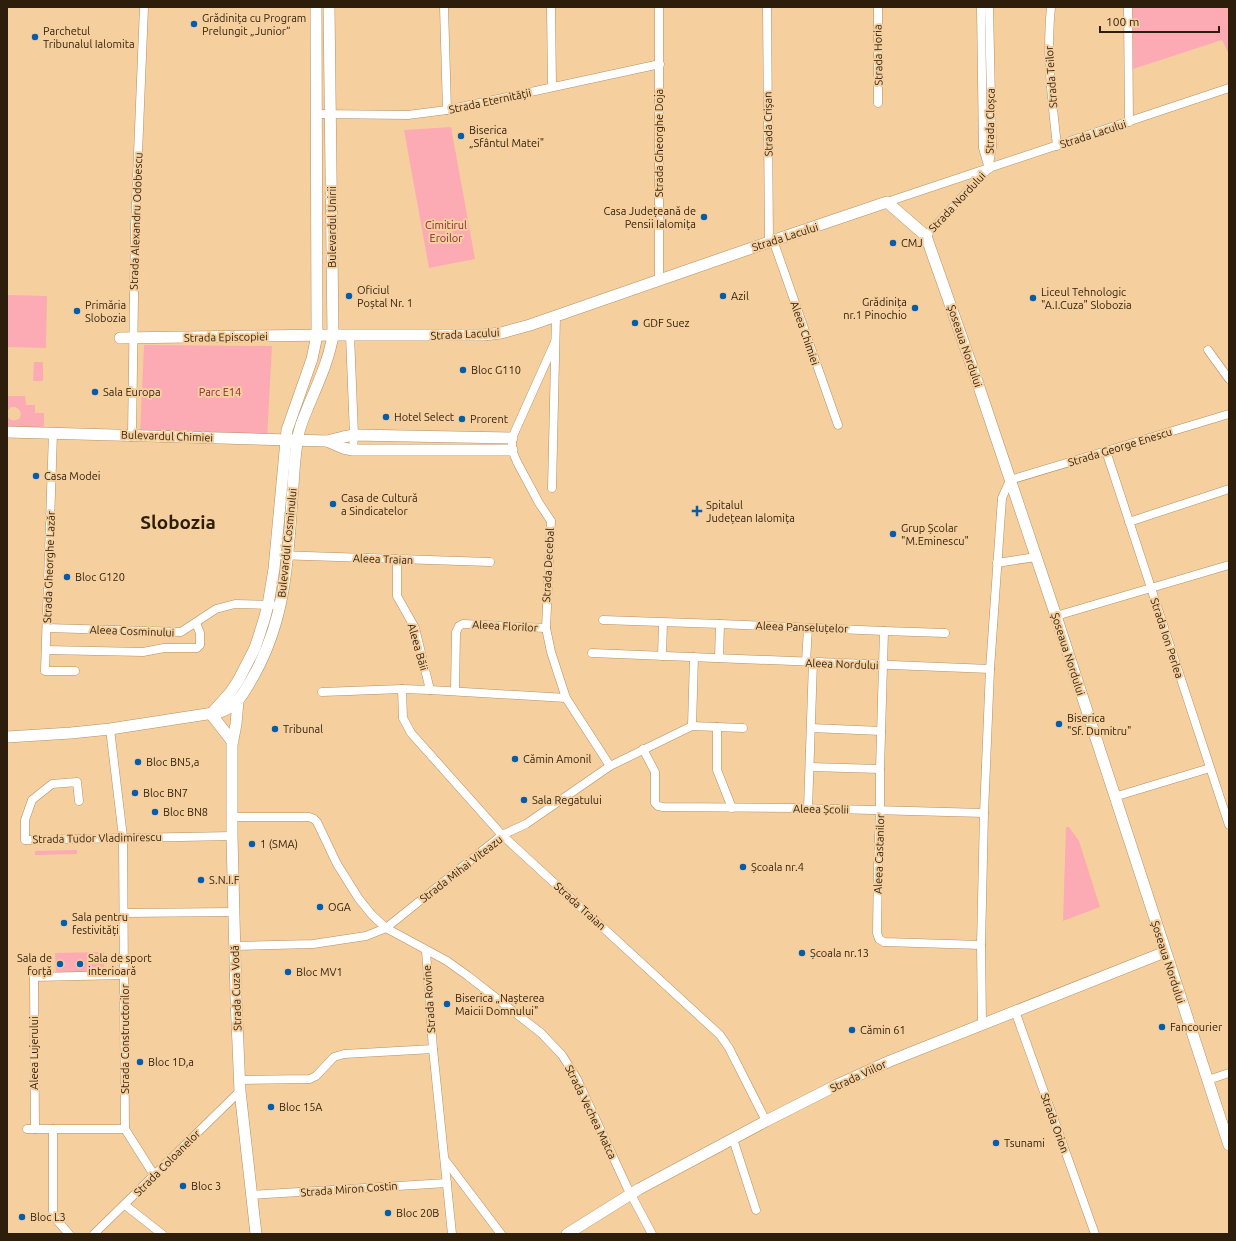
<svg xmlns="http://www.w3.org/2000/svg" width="1236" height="1241" font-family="Ubuntu,sans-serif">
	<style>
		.green { fill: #fcabb4 }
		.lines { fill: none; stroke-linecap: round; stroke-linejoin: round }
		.street-casing { stroke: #b59061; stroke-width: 9 }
		.secondary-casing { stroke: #b59061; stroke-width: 12 }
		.street { stroke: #fff; stroke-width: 8 }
		.secondary { stroke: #fff; stroke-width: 11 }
		.poi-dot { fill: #035daa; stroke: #f6cf9f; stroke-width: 1.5 }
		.labels { text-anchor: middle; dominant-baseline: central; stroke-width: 4; stroke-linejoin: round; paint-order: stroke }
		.poi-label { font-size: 11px; fill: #2c1e0a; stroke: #f6cf9f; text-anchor: start }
		.street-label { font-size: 11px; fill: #2c1e0a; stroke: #f6cf9f }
		.park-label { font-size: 11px; fill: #8b2139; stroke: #f6cf9f }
		.town-label { font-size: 19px; font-weight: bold; fill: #2c1e0a; stroke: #f6cf9f }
	</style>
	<rect width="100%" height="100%" fill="#f6cf9f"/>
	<!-- green -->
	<g class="green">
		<polygon points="1133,7 1229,7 1229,54 1222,40 1133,69"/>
		<polygon points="451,127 475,259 429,268 404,130"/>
		<polygon points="7,295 47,296 46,348 7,347"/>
		<polygon points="144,345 272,346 267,439 140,435"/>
		<polygon points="34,362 43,362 43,381 33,381"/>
		<path d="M 7,396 L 25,396 L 26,405 L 35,405 L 35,413 L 44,413 L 44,433 L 7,432 L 7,416 C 10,421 15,422 20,418 C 22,413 20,409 15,407 L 11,407 L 7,411 Z"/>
		<polygon points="1066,827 1069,827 1079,841 1100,907 1063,921"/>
		<polygon points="77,850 77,854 35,855 35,851"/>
		<polygon points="104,952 104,972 56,973 55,953"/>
	</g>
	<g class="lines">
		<defs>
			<g id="street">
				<polyline points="444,7 447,110"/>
				<polyline points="551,7 552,87"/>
				<polyline points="659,7 659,280"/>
				<polyline points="767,7 769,242"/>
				<polyline points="878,7 878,103"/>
				<polyline points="981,7 983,148 989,169"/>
				<path d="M 1051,7 C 1046,53 1052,100 1057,146"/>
				<polyline points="1128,7 1129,122"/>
				<polyline points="317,114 408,115 447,110 660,64"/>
				<polyline points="989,164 992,147 989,7"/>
				<polyline points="887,202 1229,88"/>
				<polyline points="926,236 987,170"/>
				<polyline points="773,240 838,425"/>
				<polyline points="350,335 354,435 353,450"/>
				<polyline points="555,342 512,438 512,450 517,462 539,503 551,521 546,628 551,652 566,698 610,766"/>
				<polyline points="1208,350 1229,379"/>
				<polyline points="53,433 45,671 75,671"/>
				<polyline points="132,435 135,227 144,7"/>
				<polyline points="1106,451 1229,825"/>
				<polyline points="552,488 556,316"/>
				<polyline points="1129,522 1229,489"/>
				<polyline points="276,555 490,562"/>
				<polyline points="397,560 397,596 415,628 430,690"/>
				<polyline points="997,563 1036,557"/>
				<polyline points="1056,616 1229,565"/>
				<polyline points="603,620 720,624 719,658"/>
				<polyline points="720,624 884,631 880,769 880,810 878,865 877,933 879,939 884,942 981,945"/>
				<polyline points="47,628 181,632 216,609 235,604 272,605"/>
				<polyline points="884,631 945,633"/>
				<polyline points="46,650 143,652 164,648 197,648 200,645 200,633 196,623"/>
				<polyline points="592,653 990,669"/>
				<polyline points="662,656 663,623"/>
				<polyline points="806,662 808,628"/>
				<polyline points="402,689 403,718 411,733 502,835 720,1035 729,1048 766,1121"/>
				<polyline points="455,691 456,632 459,626 463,624 546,628"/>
				<polyline points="322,692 402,689 430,690 566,698"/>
				<polyline points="692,726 694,657"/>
				<polyline points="717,727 743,728"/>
				<polyline points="811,728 881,731"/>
				<polyline points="110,729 123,837 125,1129 154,1175"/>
				<polyline points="643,749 655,772 655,803 658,806 663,807 798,808 984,813"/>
				<polyline points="810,767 880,769"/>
				<polyline points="1114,797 1210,768"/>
				<polyline points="79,801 77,782 52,784 32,800 25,820 25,840 232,836"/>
				<polyline points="808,809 813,662"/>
				<polyline points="232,817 309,817 314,819 317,822 337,864 359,899 372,915 386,928 447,961 468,976 541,1033 562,1055 577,1079 627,1187 652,1234"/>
				<polyline points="125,913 234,912"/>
				<polyline points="235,946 313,944 366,936 386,928 502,835 526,824 610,766 692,726 717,727 717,770 732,808"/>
				<polyline points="426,951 433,1049 452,1234"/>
				<polyline points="1015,1011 1095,1234"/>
				<polyline points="982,1024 981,945 984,813 990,669 1002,498 1010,480 1229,414"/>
				<polyline points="240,1080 310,1079 316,1076 334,1057 344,1054 433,1049"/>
				<polyline points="1208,1080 1229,1073"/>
				<polyline points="27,1129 125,1129"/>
				<polyline points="35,1129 34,977 125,975"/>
				<polyline points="53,1129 53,1211 55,1218 69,1234"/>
				<polyline points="733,1139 756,1210"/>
				<polyline points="445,1160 501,1234"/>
				<polyline points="251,1195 447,1183"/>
				<polyline points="125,1205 162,1234"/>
				<polyline points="94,1234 240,1091"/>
			</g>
			<g id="secondary">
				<polyline points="120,338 333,335 483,335 501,333 530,325 769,242 887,202 926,236 975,375 1056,616 1229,1145"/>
				<polyline points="7,432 327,441 343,437 354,435 512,438"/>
				<polyline points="327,441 343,448 353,450 512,450"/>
				<polyline points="238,701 236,724 232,745 232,836 236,998 240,1091 256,1234"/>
				<polyline points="211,714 230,693 238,681 255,648 264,620 268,605 274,569 287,430 312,359 317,335 316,7"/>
				<polyline points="211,714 232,741"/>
				<path d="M 7,737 L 71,733 L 110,729 L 220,712 C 238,706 245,691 254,675 C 285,620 288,561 292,499 C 294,477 294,454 299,432 C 301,423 305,415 308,407 C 318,383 329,360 333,335 L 329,7"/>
				<polyline points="567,1234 639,1189 766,1121 837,1085 890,1061 1165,952"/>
			</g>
		</defs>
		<!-- street casing -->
		<use href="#street" class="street-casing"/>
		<!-- secondary casing -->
		<use href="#secondary" class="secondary-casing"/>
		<!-- street -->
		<use href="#street" class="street"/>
		<!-- secondary -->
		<use href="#secondary" class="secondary"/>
	</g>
	<!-- markers -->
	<g class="poi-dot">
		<circle cx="194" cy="24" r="4"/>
		<circle cx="35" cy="37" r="4"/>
		<circle cx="461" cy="136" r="4"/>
		<circle cx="704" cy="217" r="4"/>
		<circle cx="893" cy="243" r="4"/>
		<circle cx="349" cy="296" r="4"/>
		<circle cx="723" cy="296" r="4"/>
		<circle cx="1033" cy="298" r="4"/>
		<circle cx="915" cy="308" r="4"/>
		<circle cx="77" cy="311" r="4"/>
		<circle cx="635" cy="323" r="4"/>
		<circle cx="463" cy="370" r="4"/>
		<circle cx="95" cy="392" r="4"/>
		<circle cx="386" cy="417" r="4"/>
		<circle cx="462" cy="419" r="4"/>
		<circle cx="36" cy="476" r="4"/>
		<circle cx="333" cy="504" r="4"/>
		<path d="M695 505h4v4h4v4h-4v4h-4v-4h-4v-4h4z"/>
		<circle cx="893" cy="534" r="4"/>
		<circle cx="67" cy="577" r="4"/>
		<circle cx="1059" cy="724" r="4"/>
		<circle cx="275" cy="729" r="4"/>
		<circle cx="515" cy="759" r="4"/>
		<circle cx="138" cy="762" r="4"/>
		<circle cx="135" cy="793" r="4"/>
		<circle cx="524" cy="800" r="4"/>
		<circle cx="155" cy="812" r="4"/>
		<circle cx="252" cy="844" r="4"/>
		<circle cx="743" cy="867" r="4"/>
		<circle cx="201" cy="880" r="4"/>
		<circle cx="320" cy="907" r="4"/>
		<circle cx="64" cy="923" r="4"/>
		<circle cx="802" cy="953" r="4"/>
		<circle cx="60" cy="964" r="4"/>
		<circle cx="80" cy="964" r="4"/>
		<circle cx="288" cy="972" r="4"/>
		<circle cx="447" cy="1004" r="4"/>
		<circle cx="1162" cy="1027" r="4"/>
		<circle cx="852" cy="1030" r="4"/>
		<circle cx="140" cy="1062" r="4"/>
		<circle cx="271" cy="1107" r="4"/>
		<circle cx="996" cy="1143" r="4"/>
		<circle cx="183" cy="1186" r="4"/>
		<circle cx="388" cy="1213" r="4"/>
		<circle cx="22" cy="1217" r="4"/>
	</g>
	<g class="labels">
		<!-- poi labels -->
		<g class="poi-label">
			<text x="202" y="18">Grădinița cu Program<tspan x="202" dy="13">Prelungit „Junior“</tspan></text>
			<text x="43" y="31">Parchetul<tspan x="43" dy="13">Tribunalul Ialomita</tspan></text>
			<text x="469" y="130">Biserica<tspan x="469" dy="13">„Sfântul Matei"</tspan></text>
			<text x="696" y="211" text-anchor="end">Casa Județeană de<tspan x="696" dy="13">Pensii Ialomița</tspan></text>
			<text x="901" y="243">CMJ</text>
			<text x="357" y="290">Oficiul<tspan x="357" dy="13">Poștal Nr. 1</tspan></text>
			<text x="1041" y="292">Liceul Tehnologic<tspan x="1041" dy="13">"A.I.Cuza" Slobozia</tspan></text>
			<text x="731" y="296">Azil</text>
			<text x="907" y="302" text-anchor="end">Grădinița<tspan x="907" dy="13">nr.1 Pinochio</tspan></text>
			<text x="85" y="305">Primăria<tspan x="85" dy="13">Slobozia</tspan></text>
			<text x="643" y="323">GDF Suez</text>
			<text x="471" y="370">Bloc G110</text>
			<text x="103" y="392">Sala Europa</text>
			<text x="394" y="417">Hotel Select</text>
			<text x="470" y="419">Prorent</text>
			<text x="44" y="476">Casa Modei</text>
			<text x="341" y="498">Casa de Cultură<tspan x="341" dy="13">a Sindicatelor</tspan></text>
			<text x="706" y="505">Spitalul<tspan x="706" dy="13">Județean Ialomița</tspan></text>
			<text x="901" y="528">Grup Școlar<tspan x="901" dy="13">"M.Eminescu"</tspan></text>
			<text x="75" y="577">Bloc G120</text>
			<text x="1067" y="718">Biserica<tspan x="1067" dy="13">"Sf. Dumitru"</tspan></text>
			<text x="283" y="729">Tribunal</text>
			<text x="523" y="759">Cămin Amonil</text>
			<text x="146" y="762">Bloc BN5,a</text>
			<text x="143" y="793">Bloc BN7</text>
			<text x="532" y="800">Sala Regatului</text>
			<text x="163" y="812">Bloc BN8</text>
			<text x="260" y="844">1 (SMA)</text>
			<text x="751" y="867">Școala nr.4</text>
			<text x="209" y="880">S.N.I.F</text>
			<text x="328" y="907">OGA</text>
			<text x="72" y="917">Sala pentru<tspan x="72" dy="13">festivități</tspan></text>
			<text x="810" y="953">Școala nr.13</text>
			<text x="52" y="958" text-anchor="end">Sala de<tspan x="52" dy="13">forță</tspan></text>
			<text x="88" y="958">Sala de sport<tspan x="88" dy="13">interioară</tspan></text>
			<text x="296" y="972">Bloc MV1</text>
			<text x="455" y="998">Biserica „Nașterea<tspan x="455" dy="13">Maicii Domnului"</tspan></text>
			<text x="1170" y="1027">Fancourier</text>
			<text x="860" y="1030">Cămin 61</text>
			<text x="148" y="1062">Bloc 1D,a</text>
			<text x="279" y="1107">Bloc 15A</text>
			<text x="1004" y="1143">Tsunami</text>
			<text x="191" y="1186">Bloc 3</text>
			<text x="396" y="1213">Bloc 20B</text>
			<text x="30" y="1217">Bloc L3</text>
		</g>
		<!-- street labels -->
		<g class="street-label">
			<text transform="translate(878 55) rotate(-91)">Strada Horia</text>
			<text transform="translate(1051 77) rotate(-94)">Strada Teilor</text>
			<text transform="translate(490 101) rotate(-12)">Strada Eternității</text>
			<text transform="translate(990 121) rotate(-89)">Strada Cloșca</text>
			<text transform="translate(768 124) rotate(-91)">Strada Crișan</text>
			<text transform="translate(1093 134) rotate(-18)">Strada Lacului</text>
			<text transform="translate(659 143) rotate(-90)">Strada Gheorghe Doja</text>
			<text transform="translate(957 202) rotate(-47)">Strada Nordului</text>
			<text transform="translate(136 221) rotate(-88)">Strada Alexandru Odobescu</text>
			<text transform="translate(332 227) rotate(-90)">Bulevardul Unirii</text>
			<text transform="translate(785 237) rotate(-18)">Strada Lacului</text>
			<text transform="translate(805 333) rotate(71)">Aleea Chimiei</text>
			<text transform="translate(465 334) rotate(-3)">Strada Lacului</text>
			<text transform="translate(226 337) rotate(-1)">Strada Episcopiei</text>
			<text transform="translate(965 346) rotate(71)">Șoseaua Nordului</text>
			<text transform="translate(167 436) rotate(2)">Bulevardul Chimiei</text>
			<text transform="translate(1120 447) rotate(-17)">Strada George Enescu</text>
			<text transform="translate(287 543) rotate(-84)">Bulevardul Cosminului</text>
			<text transform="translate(383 559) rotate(2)">Aleea Traian</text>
			<text transform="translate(548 565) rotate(-87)">Strada Decebal</text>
			<text transform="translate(49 567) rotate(-88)">Strada Gheorghe Lazăr</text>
			<text transform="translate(505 626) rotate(3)">Aleea Florilor</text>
			<text transform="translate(802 627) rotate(2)">Aleea Panseluțelor</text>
			<text transform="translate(132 631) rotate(2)">Aleea Cosminului</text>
			<text transform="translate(1167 638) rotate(72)">Strada Ion Perlea</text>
			<text transform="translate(418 647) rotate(74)">Aleea Băii</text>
			<text transform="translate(1068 654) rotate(72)">Șoseaua Nordului</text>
			<text transform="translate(842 664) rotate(2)">Aleea Nordului</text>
			<text transform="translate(821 809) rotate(1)">Aleea Școlii</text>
			<text transform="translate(97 838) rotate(-1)">Strada Tudor Vladimirescu</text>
			<text transform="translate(879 854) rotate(-88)">Aleea Castanilor</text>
			<text transform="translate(461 869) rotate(-38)">Strada Mihai Viteazu</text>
			<text transform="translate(580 906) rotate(42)">Strada Traian</text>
			<text transform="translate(1168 962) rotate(72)">Șoseaua Nordului</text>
			<text transform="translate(236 988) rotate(-92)">Strada Cuza Vodă</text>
			<text transform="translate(429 999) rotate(-94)">Strada Rovine</text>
			<text transform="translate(125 1039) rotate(-90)">Strada Constructorilor</text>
			<text transform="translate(34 1053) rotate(-90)">Aleea Lujerului</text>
			<text transform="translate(858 1076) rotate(-25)">Strada Viilor</text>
			<text transform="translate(591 1112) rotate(64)">Strada Vechea Matca</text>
			<text transform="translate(1055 1123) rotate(70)">Strada Orion</text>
			<text transform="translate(167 1163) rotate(-45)">Strada Coloanelor</text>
			<text transform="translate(349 1189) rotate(-4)">Strada Miron Costin</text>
		</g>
		<!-- park labels -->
		<g class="park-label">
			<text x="446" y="225">Cimitirul<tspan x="446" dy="13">Eroilor</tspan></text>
			<text x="220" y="392">Parc E14</text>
		</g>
		<!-- town labels -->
		<g class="town-label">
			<text x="178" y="522">Slobozia</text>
		</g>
	</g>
	<!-- border -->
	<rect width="1236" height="1241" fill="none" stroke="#2c1e0a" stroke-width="16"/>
	<!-- scale -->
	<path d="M1100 26v6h119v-6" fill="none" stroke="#2c1e0a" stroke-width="2"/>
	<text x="1106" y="26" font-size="12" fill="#2c1e0a" stroke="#f6cf9f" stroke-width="3" paint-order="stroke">100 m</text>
</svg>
